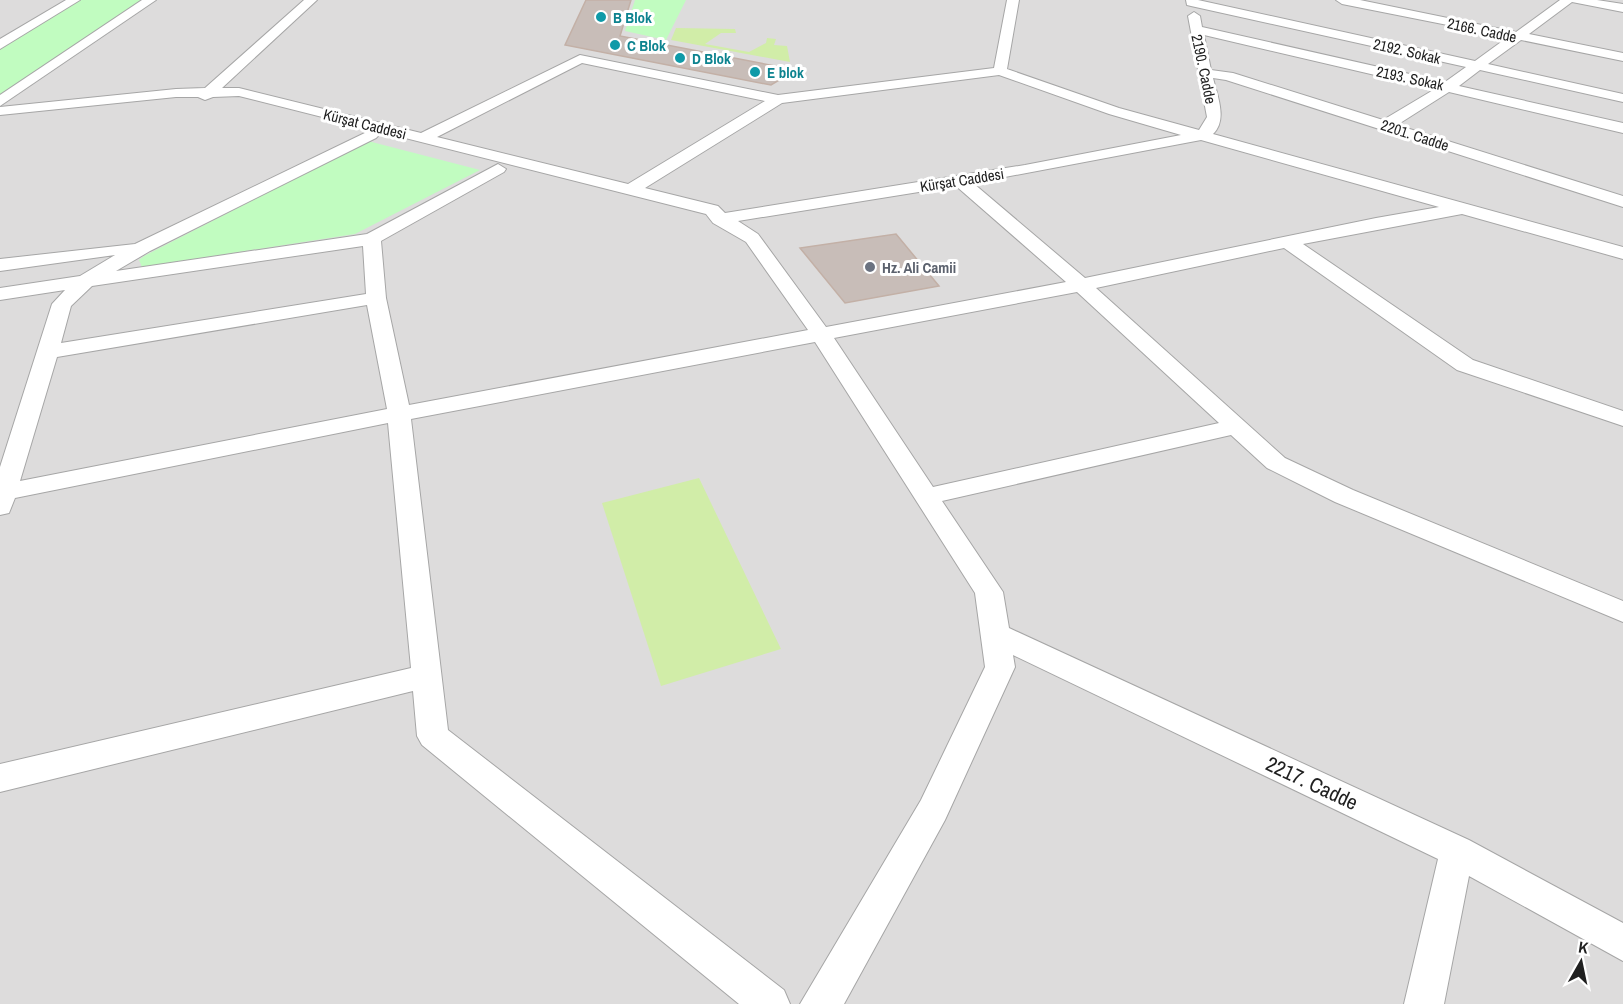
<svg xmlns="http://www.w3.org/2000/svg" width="1623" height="1004" font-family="'Archivo Narrow',sans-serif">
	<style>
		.residential { fill: #dddcdc }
		.grass { fill: #d1eda8 }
		.park { fill: #c1fcc0 }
		.building { fill: #c8bdb8; stroke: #c3b0a6; stroke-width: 1.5 }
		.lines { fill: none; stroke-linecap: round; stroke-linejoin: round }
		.minor-casing { stroke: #a6a6a6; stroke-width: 2 }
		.minor { fill: #fff; fill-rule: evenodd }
		.culture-dot { fill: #0f9aa8; stroke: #fff; stroke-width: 2 }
		.worship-dot { fill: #6b7280; stroke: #fff; stroke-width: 2 }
		.labels { text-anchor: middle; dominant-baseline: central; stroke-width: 6; stroke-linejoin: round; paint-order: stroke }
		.far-culture-label { font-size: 15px; font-weight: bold; fill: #0d838f; stroke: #fff; text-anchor: start }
		.far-street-label { font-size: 15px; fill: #1f1f1f; stroke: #fff }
		.far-worship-label { font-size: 15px; font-weight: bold; fill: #5b616d; stroke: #fff; text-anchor: start }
		.near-street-label { font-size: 21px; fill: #1f1f1f; stroke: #fff }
	</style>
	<rect width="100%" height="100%" fill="#f0ebe5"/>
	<!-- residential -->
	<rect class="residential" x="0" y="0" width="1623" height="1004"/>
	<!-- grass -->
	<g class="grass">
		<polygon points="676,28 735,29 736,33 721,33 705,44 749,52 766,43 767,38 776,39 774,45 787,46 790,62 671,40"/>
		<polygon points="699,478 781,649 661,686 602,503"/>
	</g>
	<!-- park -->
	<g class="park">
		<polygon points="80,0 142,0 0,96 0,49"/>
		<polygon points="635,0 686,0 666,40 625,31"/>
		<polygon points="368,141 480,170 355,234 142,267 139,260 144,256"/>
	</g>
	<!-- building -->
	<g class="building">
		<polygon points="586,0 631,0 620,36 796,70 771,85 565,45"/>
		<polygon points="896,234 939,286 845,303 800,248"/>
	</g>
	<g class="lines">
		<defs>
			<g id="minor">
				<polygon points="66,0 80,0 0,49 0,39"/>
				<polygon points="142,0 156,0 0,106 0,95"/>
				<path d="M 304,0 L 317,0 L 222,88 L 239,88 L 421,133 L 580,55 L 778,95 L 994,68 L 1007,0 L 1019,0 L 1007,69 L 1119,108 L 1199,130 L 1207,117 L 1188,16 L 1194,12 L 1200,16 L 1202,27 L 1445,82 L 1466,67 L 1191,6 L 1187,5 L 1186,0 L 1198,0 L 1475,61 L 1508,37 L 1342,4 L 1336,0 L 1360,0 L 1516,32 L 1560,0 L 1597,0 L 1623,4 L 1623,12 L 1572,2 L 1529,34 L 1623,53 L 1623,61 L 1521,40 L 1488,64 L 1623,94 L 1623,102 L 1480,70 L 1459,86 L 1623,123 L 1623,133 L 1449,92 L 1397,125 L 1623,196 L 1623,207 L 1226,80 L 1213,78 C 1217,95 1228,120 1213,134 L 1623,247 L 1623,259 L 1462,214 L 1303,244 L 1473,360 L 1623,411 L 1623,426 L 1457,370 L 1284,248 L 1096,288 L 1285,458 L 1353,490 L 1623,601 L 1623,622 L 1335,502 L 1267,468 L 1231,435 L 942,501 L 1003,592 L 1009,628 L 1469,840 L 1623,923 L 1623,961 L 1469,876 L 1444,1004 L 1404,1004 L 1438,859 L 1013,655 L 1015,667 L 945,820 L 844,1004 L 800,1004 L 921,800 L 985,667 L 975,593 L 815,342 L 411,419 L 448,730 L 784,990 L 790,1004 L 739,1004 L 422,745 L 417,736 L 413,691 L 0,792 L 0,764 L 411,668 L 388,423 L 15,498 L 9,513 L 0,515 L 0,467 L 52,304 L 65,290 L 0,300 L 0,288 L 80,276 L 115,255 L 0,271 L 0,259 L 135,244 L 371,130 L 379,135 L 376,138 L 150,251 L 116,271 L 367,234 L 498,164 L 506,169 L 504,172 L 381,241 L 386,298 L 409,405 L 808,330 L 746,242 L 713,223 L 706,214 L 239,96 L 213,97 L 205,100 L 198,97 L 176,97 L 0,115 L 0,107 L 176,89 L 205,88 ZM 1204,35 L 1435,89 L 1383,120 L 1233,73 L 1211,70 ZM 582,63 L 765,101 L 628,184 L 437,137 ZM 999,75 L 1109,114 L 1181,135 L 1025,165 L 725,213 L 718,206 L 645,188 L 782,103 ZM 1201,140 L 1439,207 L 1376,218 L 1085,278 L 973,183 ZM 956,186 L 1066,282 L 826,327 L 758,234 L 738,221 ZM 363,246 L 366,294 L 61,343 L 71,306 L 92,286 ZM 1077,292 L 1219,423 L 933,487 L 834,338 ZM 367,305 L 387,409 L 20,481 L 57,357 Z"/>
			</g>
		</defs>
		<!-- minor casing -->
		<use href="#minor" class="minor-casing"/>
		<!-- minor -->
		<use href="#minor" class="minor"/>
	</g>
	<!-- markers -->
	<g class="culture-dot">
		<circle cx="601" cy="17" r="6"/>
		<circle cx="615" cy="45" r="6"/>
		<circle cx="680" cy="58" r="6"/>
		<circle cx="755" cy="72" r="6"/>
	</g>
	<circle class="worship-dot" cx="870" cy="267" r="6"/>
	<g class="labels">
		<!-- far-culture labels -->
		<g class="far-culture-label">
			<text x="613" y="17">B Blok</text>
			<text x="627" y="45">C Blok</text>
			<text x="692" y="58">D Blok</text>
			<text x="767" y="72">E blok</text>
		</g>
		<!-- far-street labels -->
		<g class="far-street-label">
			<text transform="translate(1482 30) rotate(12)">2166. Cadde</text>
			<text transform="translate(1407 51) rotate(13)">2192. Sokak</text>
			<text transform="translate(1204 69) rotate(78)">2190. Cadde</text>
			<text transform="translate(1410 78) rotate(12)">2193. Sokak</text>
			<text transform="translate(365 124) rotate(14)">Kürşat Caddesi</text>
			<text transform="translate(1415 135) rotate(18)">2201. Cadde</text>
			<text transform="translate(962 180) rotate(-9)">Kürşat Caddesi</text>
		</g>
		<!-- far-worship labels -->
		<g class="far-worship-label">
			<text x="882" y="267">Hz. Ali Camii</text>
		</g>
		<!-- near-street labels -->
		<g class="near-street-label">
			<text transform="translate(1312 783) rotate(25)">2217. Cadde</text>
		</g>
	</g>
	<!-- north arrow -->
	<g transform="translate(1581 962) rotate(9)" stroke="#ffffff" stroke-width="4.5" paint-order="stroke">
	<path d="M0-4.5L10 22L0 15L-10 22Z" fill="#1f1f1f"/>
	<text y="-9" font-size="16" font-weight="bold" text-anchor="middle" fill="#1f1f1f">K</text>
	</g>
</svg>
